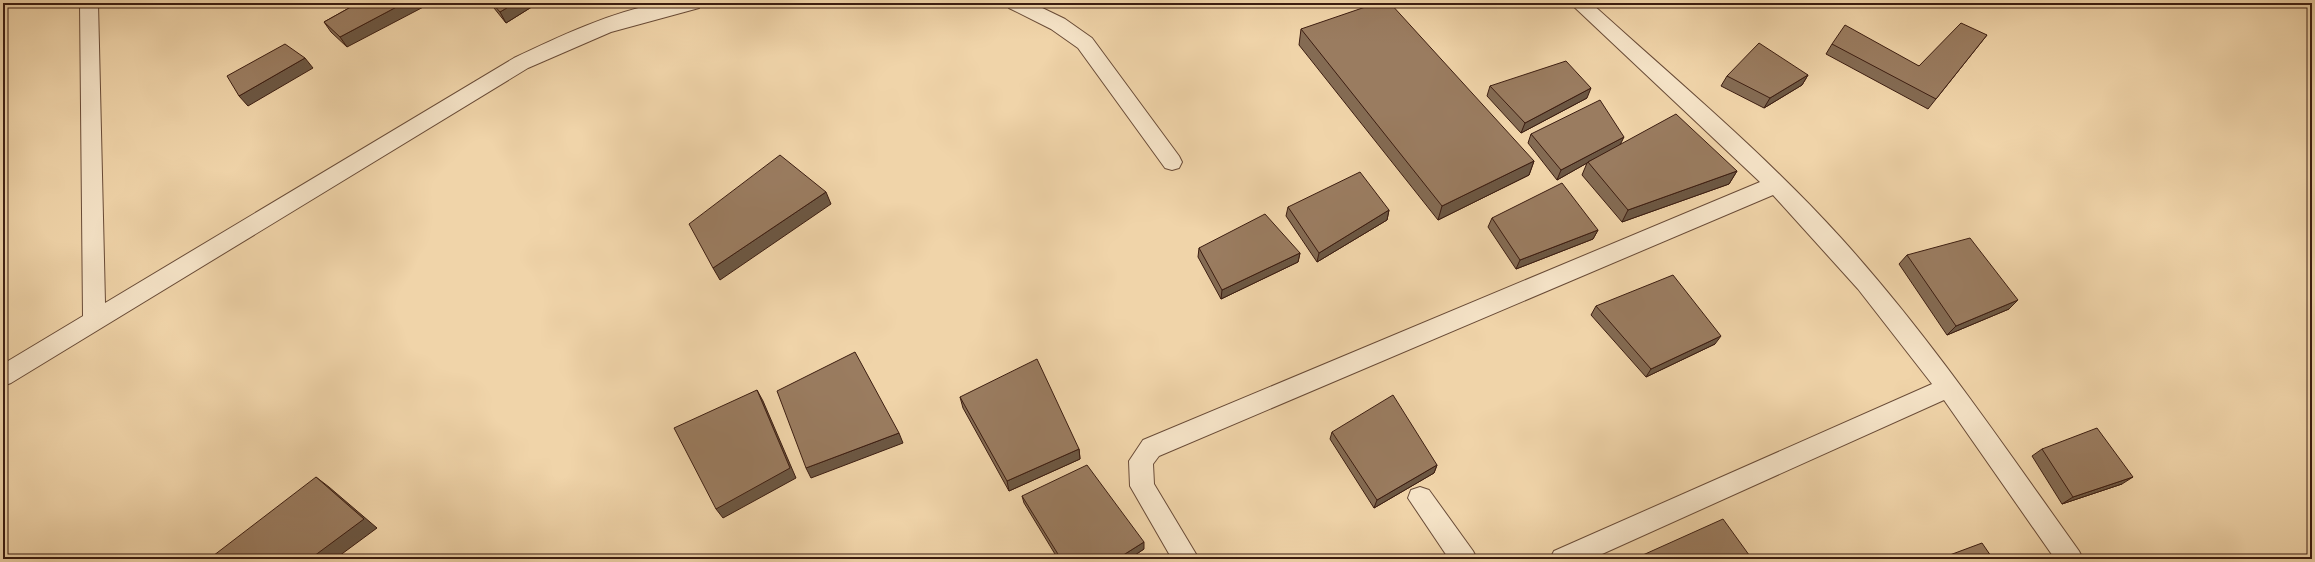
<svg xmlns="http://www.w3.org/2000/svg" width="2315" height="562" font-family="'Libre Bodoni',serif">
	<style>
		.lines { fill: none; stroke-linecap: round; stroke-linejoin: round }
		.minor-casing { stroke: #694b37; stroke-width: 2 }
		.minor { fill: #f5e3c7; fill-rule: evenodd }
		.wall { fill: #846b53; stroke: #3c1d11 }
		.shaded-wall { fill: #6c5743; stroke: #3c1d11 }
		.building { fill: #9a7c60; stroke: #3c1d11 }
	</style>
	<rect width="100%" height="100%" fill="#f0d4a9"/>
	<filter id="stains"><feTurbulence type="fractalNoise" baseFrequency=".005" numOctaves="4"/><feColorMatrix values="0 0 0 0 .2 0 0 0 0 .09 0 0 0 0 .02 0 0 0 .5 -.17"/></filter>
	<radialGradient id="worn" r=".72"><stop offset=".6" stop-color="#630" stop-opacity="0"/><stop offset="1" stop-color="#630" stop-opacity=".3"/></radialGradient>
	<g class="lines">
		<defs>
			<g id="minor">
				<path d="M 80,3 L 98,3 L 105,303 L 514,58 C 560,36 611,12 661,3 C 674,1 689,3 701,3 L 699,8 L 611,32 L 528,68 L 11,383 L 3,386 L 3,364 L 83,316 Z"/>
				<polygon points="1007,3 1032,3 1065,19 1092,38 1179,156 1182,162 1179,168 1172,170 1165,168 1078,48 1051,29 1009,8"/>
				<path d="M 1570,3 L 1591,3 C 1676,80 1765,154 1841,238 C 1929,335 2003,445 2079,551 L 2083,559 L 2055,559 L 1944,400 L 1591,559 L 1550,559 L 1554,551 L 1932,384 L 1858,289 L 1773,195 L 1159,456 L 1153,464 L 1154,484 L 1199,559 L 1172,559 L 1130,486 L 1129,461 L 1143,440 L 1760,182 Z"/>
				<polygon points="1420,487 1429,490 1473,551 1477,559 1449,559 1408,498 1411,490"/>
			</g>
		</defs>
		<!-- minor casing -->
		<use href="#minor" class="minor-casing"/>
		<!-- minor -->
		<use href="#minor" class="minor"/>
	</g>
	<!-- wall -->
	<g class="wall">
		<polygon points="358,3 347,47 331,32 324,22"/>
		<polygon points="490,3 538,3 506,23"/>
		<polygon points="1301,29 1534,161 1529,175 1438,220 1299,45"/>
		<polygon points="1987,35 1928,109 1826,54 1832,44 1919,66"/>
		<polygon points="1808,75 1802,85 1764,108 1721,86 1727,76"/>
		<polygon points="1490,86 1587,98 1521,133 1487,96"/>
		<polygon points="1531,134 1620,144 1737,171 1729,184 1622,222 1582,175 1587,163 1557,180 1528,143"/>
		<polygon points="1288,207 1389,210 1387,220 1317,262 1286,216"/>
		<polygon points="1492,218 1598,230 1593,239 1516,269 1488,227"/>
		<polygon points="1199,248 1300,253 1298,262 1221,299 1198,257"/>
		<polygon points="1907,255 2009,309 1947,335 1899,264"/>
		<polygon points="1596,306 1715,344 1646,377 1591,315"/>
		<polygon points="960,397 1079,449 1080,459 1009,491 963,408"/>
		<polygon points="1332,432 1437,465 1434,473 1374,508 1330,439"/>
		<polygon points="2042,449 2122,484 2062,504 2032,456"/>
		<polygon points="1022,496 1144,549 1129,559 1058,559 1024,503"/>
	</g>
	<!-- shaded-wall -->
	<g class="shaded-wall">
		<polygon points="404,3 431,3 347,47 340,37"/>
		<polygon points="515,3 538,3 506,23 500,12"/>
		<polygon points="305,58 313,68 248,106 239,96"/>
		<polygon points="1808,75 1802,85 1764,108 1770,98"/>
		<polygon points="1591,88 1587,98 1521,133 1525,123"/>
		<polygon points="1624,137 1619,147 1588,162 1587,163 1557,180 1561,170"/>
		<polygon points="1534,161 1529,175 1438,220 1442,206"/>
		<polygon points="1737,171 1729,184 1622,222 1628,210"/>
		<polygon points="826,192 831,204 720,280 713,268"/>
		<polygon points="1389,210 1387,220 1317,262 1319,253"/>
		<polygon points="1598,230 1593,239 1516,269 1520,260"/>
		<polygon points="1300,253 1298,262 1221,299 1222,290"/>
		<polygon points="2018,300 2009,309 1947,335 1956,326"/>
		<polygon points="1721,336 1715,344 1646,377 1651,369"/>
		<polygon points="757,390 763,401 796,478 723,518 716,509"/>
		<polygon points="899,433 903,443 811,478 806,468"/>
		<polygon points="1079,449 1080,459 1009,491 1007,481"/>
		<polygon points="1437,465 1434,473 1374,508 1377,500"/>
		<polygon points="316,477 329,487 377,528 335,559 310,559"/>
		<polygon points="2133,477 2122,484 2062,504 2073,497"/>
		<polygon points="1144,542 1144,549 1129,559 1117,559"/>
	</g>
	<!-- building -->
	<g class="building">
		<polygon points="358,3 404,3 340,37 324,22"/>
		<polygon points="492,3 515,3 500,12"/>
		<polygon points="1377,3 1390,3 1534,161 1442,206 1301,29"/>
		<polygon points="1961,23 1987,35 1936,99 1832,44 1845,25 1919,66"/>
		<polygon points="1759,43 1808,75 1770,98 1727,76"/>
		<polygon points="285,44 305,58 239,96 227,76"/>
		<polygon points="1566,61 1591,88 1525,123 1490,86"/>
		<polygon points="1600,100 1624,137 1561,170 1531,134"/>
		<polygon points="1676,114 1737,171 1628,210 1588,162"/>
		<polygon points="780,155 826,192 713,268 689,224"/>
		<polygon points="1360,172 1389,210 1319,253 1288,207"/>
		<polygon points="1562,183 1598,230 1520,260 1492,218"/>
		<polygon points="1265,214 1300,253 1222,290 1199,248"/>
		<polygon points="1970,238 2018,300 1956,326 1907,255"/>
		<polygon points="1673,275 1721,336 1651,369 1596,306"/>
		<polygon points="855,352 899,433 806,468 777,391"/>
		<polygon points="1037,359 1079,449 1007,481 960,397"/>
		<polygon points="757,390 790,468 716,509 674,428"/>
		<polygon points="1393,395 1437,465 1377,500 1332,432"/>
		<polygon points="2097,428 2133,477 2073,497 2042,449"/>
		<polygon points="1087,465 1144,542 1117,559 1061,559 1022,496"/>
		<polygon points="316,477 364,519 310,559 209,559"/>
		<polygon points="1723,519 1752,559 1634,559"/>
		<polygon points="1982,543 1993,559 1939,559"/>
	</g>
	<!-- margin -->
	<rect width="2315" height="562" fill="none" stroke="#f0d4a9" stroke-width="16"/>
	<rect x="4" y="4" width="2307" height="554" fill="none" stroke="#3c1d11" stroke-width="2"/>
	<rect x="8" y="8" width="2299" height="546" fill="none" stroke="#3c1d11"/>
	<rect width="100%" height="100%" filter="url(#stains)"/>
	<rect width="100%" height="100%" fill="url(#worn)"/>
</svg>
